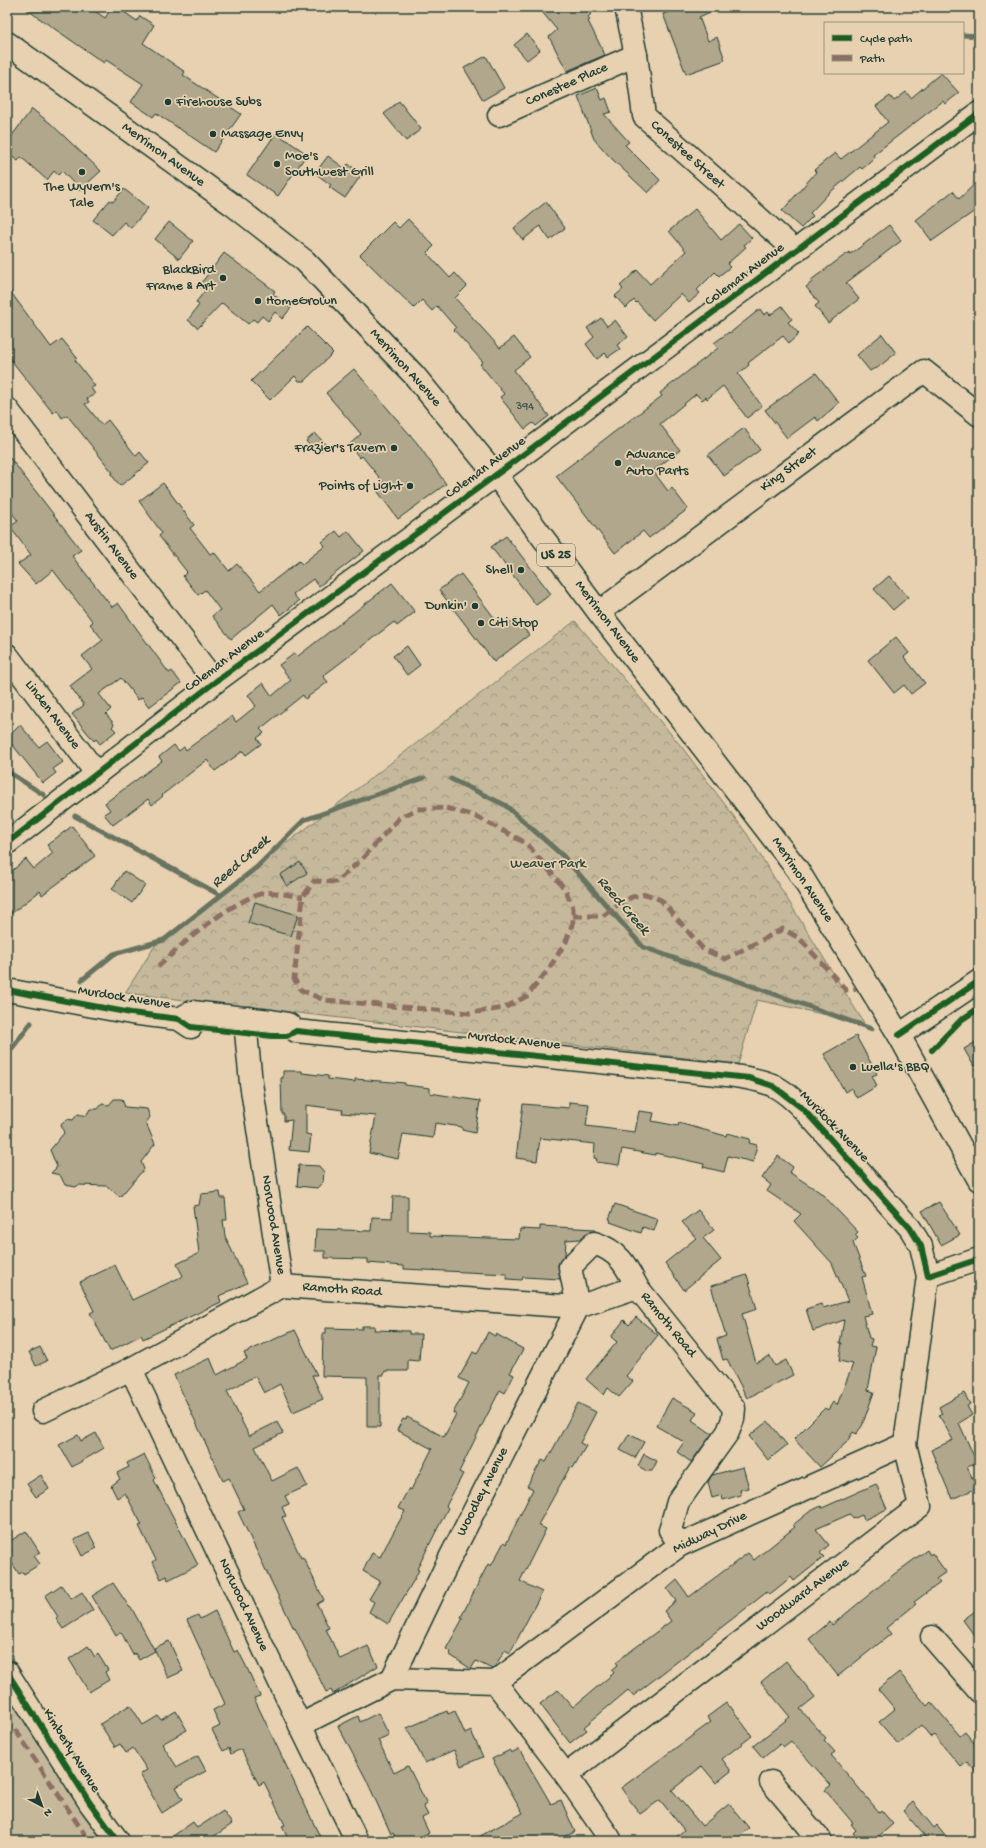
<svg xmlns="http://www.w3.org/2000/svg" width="986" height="1848" font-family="'Gochi Hand',sans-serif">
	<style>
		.grass { fill: #c6b99b; stroke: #727b68 }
		.park { fill: url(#park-crowns); stroke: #727b68 }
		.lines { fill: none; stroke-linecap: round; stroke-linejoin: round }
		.stream { stroke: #687361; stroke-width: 5 }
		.building { fill: #b0a78d; stroke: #1f3d34 }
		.minor-casing { stroke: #1f3d34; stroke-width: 25 }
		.major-casing { stroke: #1f3d34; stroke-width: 25 }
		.minor { stroke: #e7d1b0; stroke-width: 22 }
		.major { stroke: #e7d1b0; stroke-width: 22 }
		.quiet { stroke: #8d6e63; stroke-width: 5; stroke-dasharray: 10 5; stroke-linecap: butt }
		.cycleway-casing { stroke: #e7d1b0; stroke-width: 8 }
		.cycleway { stroke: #1b5e20; stroke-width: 6 }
		.poi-dot { fill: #1f3d34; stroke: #e7d1b0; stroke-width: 1.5 }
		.labels { text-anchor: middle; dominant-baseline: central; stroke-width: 3.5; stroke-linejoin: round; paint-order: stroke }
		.number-label { font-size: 12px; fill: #43584a }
		.shield { fill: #e7d1b0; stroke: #5b6959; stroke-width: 1 }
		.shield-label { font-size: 13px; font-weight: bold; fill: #1f3d34 }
		.street-label { font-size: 14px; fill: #1f3d34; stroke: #e7d1b0 }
		.poi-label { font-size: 14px; fill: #1f3d34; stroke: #e7d1b0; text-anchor: start }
		.park-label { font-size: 14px; fill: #30493e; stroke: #e7d1b0 }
		.water-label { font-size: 15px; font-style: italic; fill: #2b463c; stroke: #e7d1b0 }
	</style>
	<defs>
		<pattern id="park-crowns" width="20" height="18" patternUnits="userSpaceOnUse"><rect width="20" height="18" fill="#c6b99b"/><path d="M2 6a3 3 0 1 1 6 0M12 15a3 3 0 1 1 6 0" fill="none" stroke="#a0987f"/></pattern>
	</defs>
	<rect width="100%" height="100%" fill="#e7d1b0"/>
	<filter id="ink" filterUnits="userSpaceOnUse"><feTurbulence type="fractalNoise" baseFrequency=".025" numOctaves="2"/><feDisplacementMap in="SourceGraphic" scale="8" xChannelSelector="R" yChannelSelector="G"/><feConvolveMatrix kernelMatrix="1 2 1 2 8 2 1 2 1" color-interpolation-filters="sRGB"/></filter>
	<g filter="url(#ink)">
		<!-- grass -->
		<polygon class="grass" points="7,1688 95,1830 103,1841 7,1841"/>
		<!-- park -->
		<polygon class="park" points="575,621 681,746 747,834 864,1023 757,1000 738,1064 125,993 156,944"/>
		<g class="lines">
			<!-- stream -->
			<g class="stream">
				<polyline points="963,35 979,36"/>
				<polyline points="7,771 44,795"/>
				<polyline points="451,779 505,805 563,856 643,947 872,1029"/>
				<polyline points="75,816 220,895"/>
				<polyline points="82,980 114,954 164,940 257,867 304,820 424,778"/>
				<polyline points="7,1055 31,1023"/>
			</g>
		</g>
		<!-- building -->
		<g class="building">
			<polygon points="23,7 89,7 105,18 112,7 117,7 137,21 140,16 154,25 143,43 185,72 183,75 241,114 214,152 156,113 153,117 131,102 143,84 106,60 104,63"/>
			<polygon points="538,7 585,7 591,14 588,17 590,20 588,21 605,55 567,71 549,37 557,30"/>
			<polygon points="683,7 722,7 699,17 708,41 717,37 725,60 686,74 663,14"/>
			<polygon points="527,34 540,50 527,60 514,45"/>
			<polygon points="486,56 504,88 483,100 464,68"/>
			<polygon points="941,73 959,93 945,104 943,101 873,155 875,158 862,169 860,167 828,194 810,213 813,216 801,228 782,211 816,172 814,170 835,153 841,159 888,122 876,106 890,96 894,101 906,92 911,98"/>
			<polygon points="597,88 602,100 606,98 611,112 604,114 629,142 625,145 660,180 648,193 611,158 594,139 578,96"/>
			<polygon points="399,101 421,129 406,141 384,114"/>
			<polygon points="32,109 50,123 101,171 80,190 62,171 58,175 54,171 47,180 21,157 18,161 7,153 7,142"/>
			<polygon points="276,133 307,154 278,196 247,175"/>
			<polygon points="328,156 344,168 348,164 362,174 345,198 329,187 331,185 315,173"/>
			<polygon points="979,180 979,208 932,241 916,220 953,191 959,199"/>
			<polygon points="124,189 148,208 131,228 124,222 112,235 93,220 110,200 113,202"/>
			<polygon points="546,202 565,228 550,240 540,226 523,240 514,228"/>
			<polygon points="695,209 721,240 739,224 752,238 744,245 746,247 727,264 730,267 719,276 715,272 697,290 700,293 689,303 681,294 653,320 637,302 636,303 634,300 626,308 615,296 623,289 620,286 637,270 650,284 686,251 669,231"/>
			<polygon points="408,219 434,246 427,253 450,278 455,273 467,286 455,298 500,348 514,337 530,357 514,370 549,416 536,426 533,423 525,429 500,397 504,394 480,364 483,362 454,330 456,328 437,306 432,311 422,300 414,308 360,255 393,222 399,228"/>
			<polygon points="169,222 193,241 179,259 155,239"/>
			<polygon points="889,225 901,241 846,283 859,299 828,323 815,306 819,303 806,287 812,282 811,280 849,252 850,254 859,248"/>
			<polygon points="224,253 275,291 273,294 291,308 282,319 275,312 268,321 262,316 257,322 253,319 248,324 222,303 198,328 188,320 199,305 196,302 205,291 199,286"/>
			<polygon points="7,287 51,347 62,339 77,358 75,360 95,386 91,388 95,394 87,399 89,402 85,404 102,425 108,420 136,456 140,452 149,463 120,486 111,474 113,473 67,415 62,418 57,410 53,413 7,355"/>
			<polygon points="782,306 792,319 788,322 799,334 789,343 783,336 748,363 749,365 738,374 762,406 747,418 723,386 707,399 706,397 702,400 696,394 660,424 680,450 653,471 668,491 672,488 688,509 649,538 643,531 615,553 556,476 662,396 660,393 718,348 714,343 729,332 730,333 760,309 764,315 768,312 770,315"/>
			<polygon points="601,318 607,326 615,320 628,337 617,345 620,349 608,357 605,353 597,359 586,344 594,337 587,328"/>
			<polygon points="307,327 333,353 304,381 299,381 295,376 270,400 251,381"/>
			<polygon points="882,334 896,353 876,369 875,368 870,371 857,355"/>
			<polygon points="354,369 417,443 446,484 398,519 375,488 383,482 362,456 360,458 349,445 361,434 326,393"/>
			<polygon points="816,373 839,403 818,421 815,417 787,438 765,410"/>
			<polygon points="744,428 760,450 724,476 708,455"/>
			<polygon points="315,433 327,446 317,454 306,441"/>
			<polygon points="7,454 81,550 72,556 112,607 118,603 169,673 172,671 181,683 149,707 142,697 138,700 121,678 99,694 111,709 106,714 114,724 112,727 116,731 100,744 96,739 94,741 72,714 84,705 70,686 92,669 82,656 103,640 90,624 93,622 53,570 36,584 18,564 31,555 10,527 18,521 7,506"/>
			<polygon points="163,483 194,525 190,528 210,554 214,552 229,571 237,564 260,591 299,561 302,564 325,546 322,542 336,531 341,537 348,531 364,551 319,586 313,579 293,594 299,601 281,615 273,604 231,639 212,616 220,610 205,590 198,595 183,576 187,572 159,536 162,533 139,501"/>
			<polygon points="506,536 551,594 536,605 491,547"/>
			<polygon points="461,574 502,628 516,618 529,635 494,662 439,590"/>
			<polygon points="889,576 908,597 893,610 874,589"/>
			<polygon points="392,583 415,612 397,626 394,622 361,647 323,676 328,682 305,699 303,695 260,729 264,733 257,738 261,744 246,755 243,751 215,771 207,760 162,795 163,796 152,805 148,799 113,825 104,814 110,810 105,803 162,761 159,757 174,745 179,751 184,747 186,750 232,716 236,722 256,706 248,695 263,683 272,696 291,680 279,665 295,653 298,656"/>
			<polygon points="896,637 909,653 904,657 925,683 911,694 904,685 894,693 868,660"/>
			<polygon points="407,646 420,665 407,675 393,656"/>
			<polygon points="20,725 39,747 47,741 63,762 53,769 56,773 43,783 7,738"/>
			<polygon points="72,826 95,856 42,895 40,891 7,917 7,875 26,859 34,869 53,853 47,845"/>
			<polygon points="300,862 307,873 287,886 280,875"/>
			<polygon points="124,871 145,885 132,903 112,889"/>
			<polygon points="255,902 298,915 291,936 248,923"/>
			<polygon points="856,1036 877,1074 872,1076 877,1086 857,1098 851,1088 845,1092 824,1054"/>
			<polygon points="979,1040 979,1075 964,1049"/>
			<polygon points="283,1071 302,1071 302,1073 328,1076 328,1079 355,1082 355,1079 405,1083 405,1085 430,1088 430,1093 480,1101 475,1133 462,1130 462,1127 435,1123 433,1138 403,1134 398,1159 369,1153 376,1116 342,1113 343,1110 306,1105 306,1134 311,1135 309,1152 289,1150 292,1120 284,1121 284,1114 282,1114 281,1078 283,1078"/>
			<polygon points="114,1099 122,1099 125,1107 147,1109 150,1117 146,1123 155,1144 141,1162 144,1169 120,1197 107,1186 78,1185 76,1187 65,1185 60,1175 51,1173 57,1167 50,1150 64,1133 61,1125 67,1119 73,1120 78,1114 86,1116 90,1109 98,1109 102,1104 109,1105"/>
			<polygon points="569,1102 589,1104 586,1126 635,1132 639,1111 654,1113 652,1121 678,1126 679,1123 726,1136 727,1133 750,1139 749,1143 757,1145 753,1162 728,1156 724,1172 703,1167 704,1164 655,1153 655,1155 622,1149 619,1165 596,1162 597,1159 594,1158 595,1144 540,1138 537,1161 516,1158 523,1104 569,1108"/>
			<polygon points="778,1156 793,1167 789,1172 821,1193 858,1232 855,1235 858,1238 853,1243 866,1276 862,1277 872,1314 863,1316 869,1338 872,1339 870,1346 876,1347 868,1390 874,1392 862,1426 856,1434 853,1432 846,1443 820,1467 794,1439 825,1408 828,1410 833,1402 837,1405 853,1364 839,1361 842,1343 840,1343 844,1320 813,1331 806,1309 821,1304 823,1308 848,1301 832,1263 794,1221 801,1214 767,1191 771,1185 762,1178"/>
			<polygon points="299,1165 319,1166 324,1172 323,1182 317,1188 297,1186"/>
			<polygon points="220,1192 221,1198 225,1198 227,1220 223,1220 225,1236 247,1283 219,1296 221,1302 143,1339 141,1335 110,1351 90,1313 94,1311 80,1282 115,1265 132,1300 183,1276 177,1264 199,1253 193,1206 199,1205 201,1194"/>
			<polygon points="393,1196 408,1196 408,1231 430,1232 430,1236 519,1239 520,1229 540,1230 540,1226 595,1229 595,1231 586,1234 580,1239 566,1240 565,1255 558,1264 560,1279 523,1277 522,1280 507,1279 507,1274 404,1269 404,1266 368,1263 368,1259 325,1258 325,1251 315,1251 316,1229 371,1231 372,1217 392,1218"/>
			<polygon points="939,1202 960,1235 941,1245 922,1211"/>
			<polygon points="615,1204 658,1219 654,1231 643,1227 641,1233 610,1222 611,1220 609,1219"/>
			<polygon points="698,1210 714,1230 703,1238 721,1260 684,1290 665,1263 696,1238 682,1222"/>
			<polygon points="747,1275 757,1309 742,1314 743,1317 756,1363 770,1356 775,1366 786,1360 793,1375 747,1398 727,1359 723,1360 717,1339 726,1336 711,1286"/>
			<polygon points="636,1317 658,1335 626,1376 633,1381 619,1397 608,1388 604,1395 586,1379 617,1342 611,1337 624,1320 629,1325"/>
			<polygon points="362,1326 375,1326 374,1330 409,1331 409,1334 421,1334 419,1361 408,1360 408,1371 385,1371 384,1375 380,1375 380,1427 367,1427 367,1377 322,1376 323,1333 326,1333 326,1328 362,1329"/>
			<polygon points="295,1330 317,1375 312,1375 323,1399 293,1412 280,1384 264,1393 255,1376 227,1391 249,1436 277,1422 283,1433 255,1447 272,1481 298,1468 307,1486 285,1496 289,1504 282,1507 286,1516 282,1517 301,1558 303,1557 324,1600 317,1604 329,1628 326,1629 340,1659 368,1646 378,1666 333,1694 331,1690 326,1692 295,1628 294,1629 238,1512 244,1509 229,1478 223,1481 174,1375 210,1358 217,1375 247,1359 244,1353"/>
			<polygon points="488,1332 495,1336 496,1334 523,1349 510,1373 514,1375 505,1393 500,1390 478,1433 459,1472 463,1474 446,1506 448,1508 417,1569 419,1570 415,1578 388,1624 369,1612 374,1602 369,1599 380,1581 363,1571 372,1553 380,1557 405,1511 398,1508 409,1488 411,1490 432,1449 397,1430 403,1419 406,1420 407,1417 444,1437 456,1414 453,1413 469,1383 459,1378 473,1352 477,1354"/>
			<polygon points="40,1347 47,1361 36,1366 29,1352"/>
			<polygon points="964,1393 970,1404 967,1406 972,1415 959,1423 977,1463 967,1467 977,1488 952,1499 931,1450 953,1440 939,1415 942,1414 939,1407"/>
			<polygon points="672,1398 697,1412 692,1420 712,1434 691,1462 677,1452 684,1442 656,1426"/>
			<polygon points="578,1403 596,1412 580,1443 586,1446 573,1468 570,1467 538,1525 546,1529 520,1581 542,1592 510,1653 505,1650 495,1666 492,1669 476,1661 471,1669 450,1655 451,1652 446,1649 463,1618 461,1617 488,1564 491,1566 504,1542 506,1544 533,1489 527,1486 542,1460 546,1462"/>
			<polygon points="768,1421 787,1445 768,1460 749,1436"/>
			<polygon points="96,1433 104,1448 72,1467 59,1445 78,1435 81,1441"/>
			<polygon points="629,1434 644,1442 635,1458 620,1450"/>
			<polygon points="144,1454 156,1478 154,1480 198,1565 168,1580 167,1576 161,1579 153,1562 156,1560 139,1526 142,1525 125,1493 117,1498 111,1486 120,1479 117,1473 129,1467 127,1463"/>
			<polygon points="644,1454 657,1461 652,1471 647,1471 638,1466"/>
			<polygon points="743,1467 749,1488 740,1490 741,1495 723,1500 722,1495 712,1498 708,1482 712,1475"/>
			<polygon points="41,1475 49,1489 36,1497 27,1484"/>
			<polygon points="876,1484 887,1509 864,1520 862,1515 853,1519 850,1514 816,1529 829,1545 820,1553 824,1557 794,1581 791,1577 770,1594 767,1592 633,1696 628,1690 584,1727 587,1730 570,1743 540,1704 558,1690 573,1707 614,1673 612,1670 618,1665 616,1662 671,1621 664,1611 676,1601 667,1589 677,1580 689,1597 748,1553 754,1560 795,1527 793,1525 809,1512 821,1506 822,1508"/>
			<polygon points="26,1531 40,1553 34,1556 40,1564 24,1574 23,1572 19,1574 7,1555 12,1551 7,1543"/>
			<polygon points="89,1533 97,1548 82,1556 74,1540"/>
			<polygon points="927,1550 930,1555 932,1553 946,1572 936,1579 940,1583 914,1602 916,1604 886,1628 891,1634 838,1676 809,1639 830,1622 832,1625 893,1575"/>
			<polygon points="113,1583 130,1608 131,1607 155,1651 139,1660 135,1653 133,1655 121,1632 116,1636 92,1596"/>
			<polygon points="61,1585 71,1599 82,1592 93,1610 63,1629 56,1619 58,1617 45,1596"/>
			<polygon points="979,1608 979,1642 963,1620"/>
			<polygon points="215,1611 234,1652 238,1650 247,1668 260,1696 254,1698 322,1841 289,1841 282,1826 285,1825 264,1782 259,1785 241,1749 231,1754 229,1748 223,1751 212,1730 220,1726 213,1710 225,1704 187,1620 198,1615 200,1619"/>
			<polygon points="169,1641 183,1671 168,1678 154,1648"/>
			<polygon points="88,1646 95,1657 98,1654 108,1670 105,1672 109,1680 89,1692 69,1659"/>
			<polygon points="786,1661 815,1697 800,1709 826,1738 824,1740 835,1752 831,1755 879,1812 881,1810 893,1824 873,1841 860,1841 853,1833 856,1830 851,1824 853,1823 825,1790 831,1785 791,1741 783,1747 780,1744 763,1758 753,1746 790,1717 761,1682"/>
			<polygon points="899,1672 927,1706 931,1702 960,1736 965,1732 979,1749 979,1776 967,1762 961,1767 934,1735 931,1737 921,1725 898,1744 879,1722 895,1709 878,1689"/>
			<polygon points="726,1703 729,1707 730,1706 752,1736 722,1759 731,1771 716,1783 702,1766 672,1790 702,1826 729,1804 749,1828 734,1841 672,1841 684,1830 660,1800 640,1814 621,1788 711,1722 707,1717"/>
			<polygon points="130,1705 143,1725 158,1716 161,1720 176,1711 187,1730 162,1744 177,1767 198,1756 206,1771 176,1787 183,1799 162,1813 140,1774 147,1770 133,1748 126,1753 120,1744 115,1747 100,1724"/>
			<polygon points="447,1711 448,1714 455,1711 465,1734 471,1731 483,1757 461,1766 454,1750 425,1763 407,1728"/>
			<polygon points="378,1713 389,1735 378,1740 394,1773 408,1766 427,1804 423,1806 428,1815 422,1818 429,1833 421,1836 424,1841 397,1841 393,1833 391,1834 366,1779 338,1726 358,1716 360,1722"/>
			<polygon points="519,1749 551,1804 561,1800 575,1832 553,1841 471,1841 523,1813 492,1759 510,1750 511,1753"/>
			<polygon points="913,1802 934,1828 937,1825 950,1841 918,1841 925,1836 903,1811"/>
			<polygon points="223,1811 232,1824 207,1841 166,1841 193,1822 197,1828"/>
		</g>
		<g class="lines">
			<defs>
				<g id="minor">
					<polyline points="626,7 636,55 644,116 796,251"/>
					<polyline points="499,115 636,55"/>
					<polyline points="7,409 215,682"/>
					<polyline points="599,612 924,371 979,415"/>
					<polyline points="7,655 97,774"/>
					<polyline points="7,843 215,682 512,463 979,113"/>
					<polyline points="7,990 131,1013 179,1019 191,1027"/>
					<polyline points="249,1018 246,1032 251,1083 282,1286 131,1369 300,1725 357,1841"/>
					<path d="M 179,1019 L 192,1012 L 271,1021 L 288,1024 L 296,1031 L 727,1075 C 742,1077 758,1079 772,1085 C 789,1093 803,1109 815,1122 L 910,1228 L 921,1246 L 928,1276 L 905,1444 L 920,1506 L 566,1775"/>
					<polyline points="928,1276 979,1259"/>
					<polyline points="282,1286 578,1307 637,1287 734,1408 733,1419 728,1432 678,1502 670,1530 680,1545"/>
					<polyline points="43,1411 131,1369"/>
					<polyline points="932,1637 979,1691"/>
					<polyline points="7,1672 90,1803 118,1841"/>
					<path d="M 392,1679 L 449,1560 L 578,1307 L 570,1267 L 594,1243 C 619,1251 626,1265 637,1287"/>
					<polyline points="495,1682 680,1545 905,1444"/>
					<polyline points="300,1725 392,1679 495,1682 566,1775 610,1839 605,1841"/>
					<polyline points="771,1782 821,1841"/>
				</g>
				<g id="major">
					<polyline points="7,43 233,205 305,261 414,375 496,475 600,614 797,869 899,1035 979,1180"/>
					<polyline points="899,1035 979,981"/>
				</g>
			</defs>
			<!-- minor casing -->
			<use href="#minor" class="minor-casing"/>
			<!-- major casing -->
			<use href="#major" class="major-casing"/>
			<!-- minor -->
			<use href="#minor" class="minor"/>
			<!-- major -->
			<use href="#major" class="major"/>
			<!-- quiet -->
			<g class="quiet">
				<polygon points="446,808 477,817 526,843 565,889 573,908 573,922 566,942 548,970 527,996 504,1008 470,1013 324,1000 301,990 294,979 303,897 314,881 336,882 362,859 399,818 417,809"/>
				<polyline points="573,916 603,916 620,903 632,897 646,894 661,900 703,949 725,959 783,929 799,938 846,990 856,989"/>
				<path d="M 158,967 C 183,943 230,901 264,893 C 273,891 293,896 303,897"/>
				<polyline points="7,1717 89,1841"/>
			</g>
			<defs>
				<g id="cycleway">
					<polyline points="7,843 215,682 512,463 979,113"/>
					<polyline points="7,990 131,1013 179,1019 191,1027 272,1036 287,1036 296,1031 749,1078 773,1086 802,1108 815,1122 910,1228 921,1246 928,1276 979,1259"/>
					<polyline points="899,1035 979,981"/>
					<polyline points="932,1050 961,1020 979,1008"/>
					<polyline points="7,1672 90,1803 118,1841"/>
				</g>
			</defs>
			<!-- cycleway casing -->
			<use href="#cycleway" class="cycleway-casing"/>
			<!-- cycleway -->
			<use href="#cycleway" class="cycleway"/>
		</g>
	</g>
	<!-- markers -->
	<g class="poi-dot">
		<circle cx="168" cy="102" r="4"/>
		<circle cx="213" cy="134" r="4"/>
		<circle cx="277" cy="164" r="4"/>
		<circle cx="82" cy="172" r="4"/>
		<circle cx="223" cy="278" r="4"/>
		<circle cx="258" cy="301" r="4"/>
		<circle cx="394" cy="448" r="4"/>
		<circle cx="618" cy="463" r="4"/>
		<circle cx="410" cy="486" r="4"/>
		<circle cx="521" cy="570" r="4"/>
		<circle cx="475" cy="606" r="4"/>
		<circle cx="481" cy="623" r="4"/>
		<circle cx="853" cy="1067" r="4"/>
	</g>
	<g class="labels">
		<!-- number labels -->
		<g class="number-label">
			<text x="525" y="407">394</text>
		</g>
		<!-- shield labels -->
		<rect class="shield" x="537" y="544" width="38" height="22" rx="3"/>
		<g class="shield-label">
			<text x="556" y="555">US 25</text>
		</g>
		<!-- street labels -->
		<g class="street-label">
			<text transform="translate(567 85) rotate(-24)">Conestee Place</text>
			<text transform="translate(163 155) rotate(36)">Merrimon Avenue</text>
			<text transform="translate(687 155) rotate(42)">Conestee Street</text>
			<text transform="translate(745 275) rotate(-37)">Coleman Avenue</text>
			<text transform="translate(405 368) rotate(48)">Merrimon Avenue</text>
			<text transform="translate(486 468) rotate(-36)">Coleman Avenue</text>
			<text transform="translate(789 470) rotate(-36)">King Street</text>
			<text transform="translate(111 546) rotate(53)">Austin Avenue</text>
			<text transform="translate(607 622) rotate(53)">Merrimon Avenue</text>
			<text transform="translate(225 661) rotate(-37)">Coleman Avenue</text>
			<text transform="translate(52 715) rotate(53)">Linden Avenue</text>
			<text transform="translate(802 880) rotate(56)">Merrimon Avenue</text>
			<text transform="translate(124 998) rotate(9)">Murdock Avenue</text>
			<text transform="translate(514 1041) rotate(6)">Murdock Avenue</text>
			<text transform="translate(834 1127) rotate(46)">Murdock Avenue</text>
			<text transform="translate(273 1225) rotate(81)">Norwood Avenue</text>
			<text transform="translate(342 1290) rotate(4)">Ramoth Road</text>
			<text transform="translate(668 1325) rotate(51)">Ramoth Road</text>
			<text transform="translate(483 1492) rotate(-63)">Woodley Avenue</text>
			<text transform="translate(710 1533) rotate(-26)">Midway Drive</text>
			<text transform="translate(803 1595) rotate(-37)">Woodward Avenue</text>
			<text transform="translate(243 1605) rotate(65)">Norwood Avenue</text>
			<text transform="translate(71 1751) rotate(58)">Kimberly Avenue</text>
		</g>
		<!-- poi labels -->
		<g class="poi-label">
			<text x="176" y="102">Firehouse Subs</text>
			<text x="221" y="134">Massage Envy</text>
			<text x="285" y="156">Moe's<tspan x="285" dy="16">Southwest Grill</tspan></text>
			<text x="82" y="187" text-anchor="middle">The Wyvern's<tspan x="82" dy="16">Tale</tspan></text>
			<text x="215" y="270" text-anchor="end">BlackBird<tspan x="215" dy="16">Frame &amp; Art</tspan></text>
			<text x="266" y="301">HomeGrown</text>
			<text x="386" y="448" text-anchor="end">Frazier's Tavern</text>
			<text x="626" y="455">Advance<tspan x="626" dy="16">Auto Parts</tspan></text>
			<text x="402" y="486" text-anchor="end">Points of Light</text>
			<text x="513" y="570" text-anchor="end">Shell</text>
			<text x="467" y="606" text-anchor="end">Dunkin'</text>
			<text x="489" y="623">Citi Stop</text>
			<text x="861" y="1067">Luella's BBQ</text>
		</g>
		<!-- park labels -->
		<g class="park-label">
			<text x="548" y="864">Weaver Park</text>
		</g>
		<!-- water labels -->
		<g class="water-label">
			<text transform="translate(241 862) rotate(-41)">Reed Creek</text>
			<text transform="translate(623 906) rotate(49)">Reed Creek</text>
		</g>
	</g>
	<!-- margin -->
	<rect width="986" height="1848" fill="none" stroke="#e7d1b0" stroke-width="24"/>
	<rect x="12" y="12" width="962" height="1824" fill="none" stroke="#1f3d34" stroke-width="1.5" filter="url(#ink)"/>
	<!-- legend -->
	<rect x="824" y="22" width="140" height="52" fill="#e7d1b0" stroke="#97967e"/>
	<rect x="832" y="35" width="20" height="6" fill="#1b5e20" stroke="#97967e"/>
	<text x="860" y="42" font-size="12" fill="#1f3d34">Cycle path</text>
	<rect x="832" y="55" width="20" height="6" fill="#8d6e63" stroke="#97967e"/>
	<text x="860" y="62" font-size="12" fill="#1f3d34">Path</text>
	<!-- north arrow -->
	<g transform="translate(42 1806) rotate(139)" stroke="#e7d1b0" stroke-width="3" paint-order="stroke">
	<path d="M0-3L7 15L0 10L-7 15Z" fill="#1f3d34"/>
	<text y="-6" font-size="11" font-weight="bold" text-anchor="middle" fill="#1f3d34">N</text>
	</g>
</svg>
